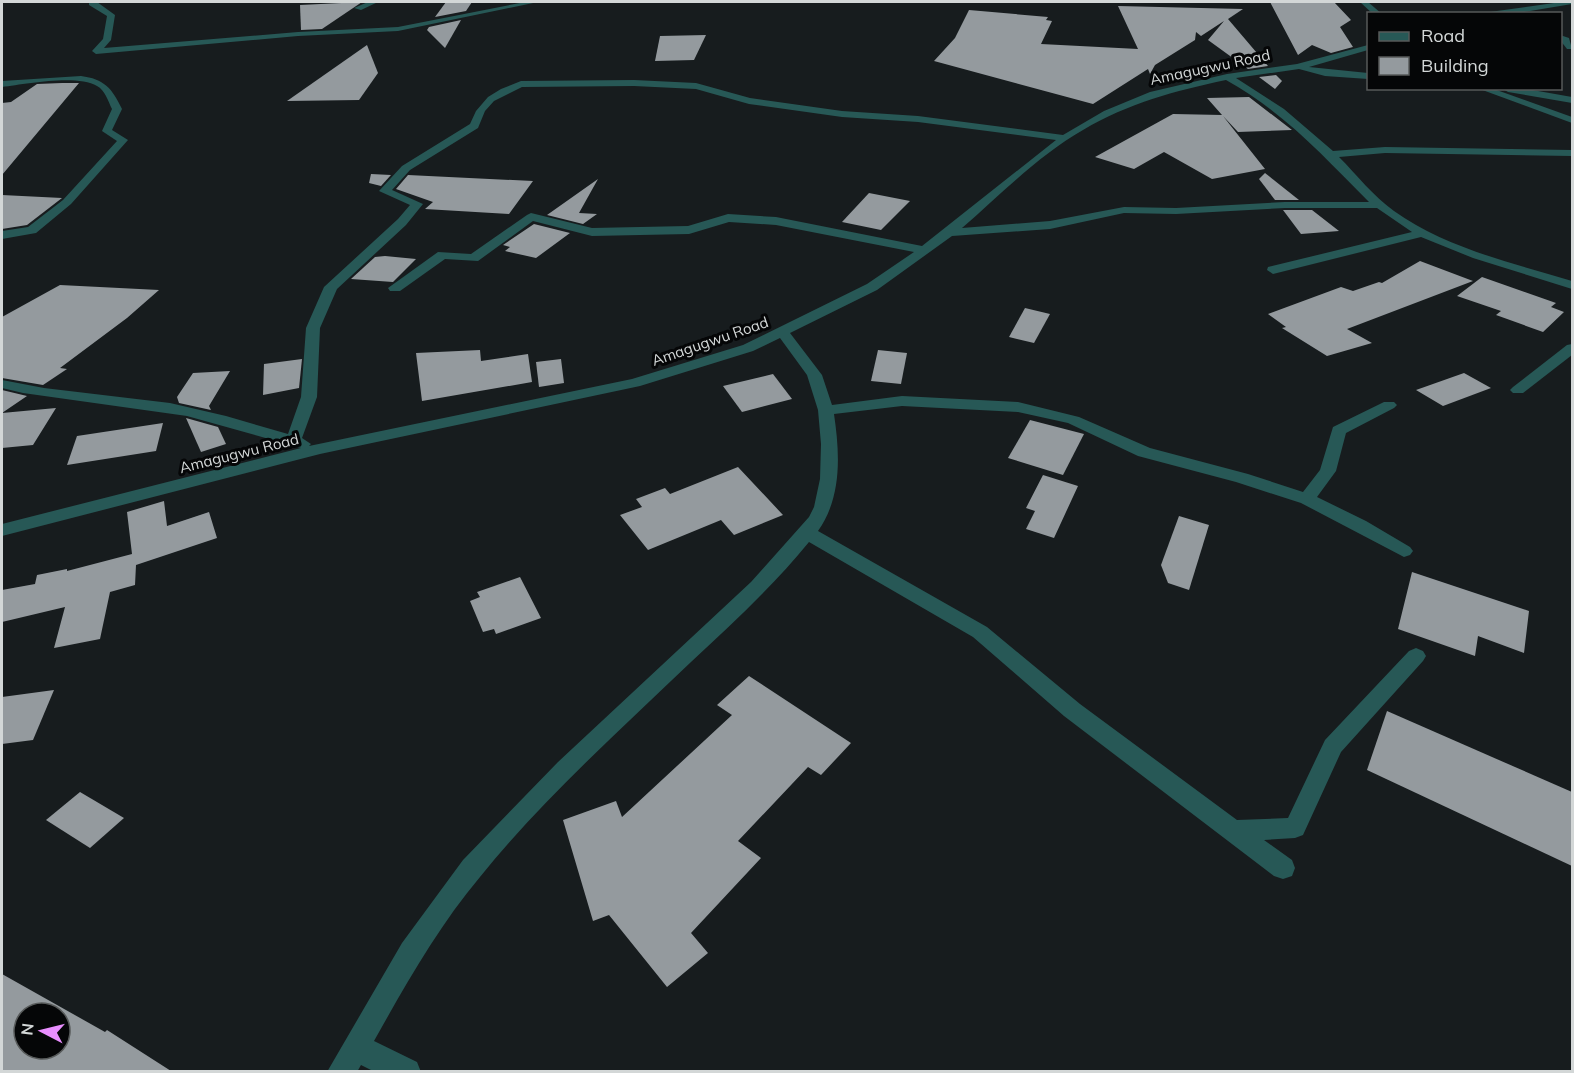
<svg xmlns="http://www.w3.org/2000/svg" width="1574" height="1073" font-family="Mulish,sans-serif">
	<style>
		.building { fill: #949a9e; fill-rule: evenodd }
		.lines { fill: none; stroke-linecap: round; stroke-linejoin: round }
		.street { fill: #275856; fill-rule: evenodd }
		.labels { text-anchor: middle; dominant-baseline: central; stroke-width: 6; stroke-linejoin: round; paint-order: stroke }
		.far-street-label { font-size: 15px; fill: #d3d7d7; stroke: #050607 }
	</style>
	<rect width="100%" height="100%" fill="#171c1e"/>
	<!-- building -->
	<g class="building">
		<polygon points="362,2 322,29 301,30 300,5"/>
		<polygon points="446,2 472,2 466,11 435,17"/>
		<polygon points="1270,2 1334,2 1351,20 1340,27 1353,47 1331,53 1312,45 1298,55"/>
		<polygon points="1118,6 1243,9 1228,19 1268,66 1248,69 1208,40 1224,21 1201,36 1196,32 1195,40 1155,65 1150,74 1148,69 1093,104 934,61 955,38 969,10 1048,17 1046,20 1052,21 1041,44 1138,49"/>
		<polygon points="461,20 445,48 427,30 429,27"/>
		<polygon points="706,35 694,60 655,61 660,36"/>
		<polygon points="367,45 378,73 359,100 287,101"/>
		<polygon points="1276,75 1282,81 1275,89 1259,77"/>
		<polygon points="62,83 79,83 2,175 2,103 11,102 37,84"/>
		<polygon points="1249,97 1292,130 1238,132 1223,116 1265,169 1212,179 1164,152 1134,169 1095,157 1173,114 1222,115 1207,98"/>
		<polygon points="1265,173 1299,200 1275,200 1259,179"/>
		<polygon points="371,174 391,175 381,186 369,183"/>
		<polygon points="408,175 533,181 509,214 425,209 433,202 396,189"/>
		<polygon points="598,179 579,213 597,214 583,224 547,215"/>
		<polygon points="869,193 910,201 881,230 842,222"/>
		<polygon points="2,195 62,198 27,225 2,229"/>
		<polygon points="1283,210 1312,210 1339,231 1301,234"/>
		<polygon points="534,224 570,233 536,258 505,251 510,247 503,245"/>
		<polygon points="375,257 385,256 416,259 393,282 351,279"/>
		<polygon points="1420,261 1473,281 1347,329 1372,343 1327,356 1282,328 1286,327 1268,314 1341,287 1353,291 1379,282 1382,283"/>
		<polygon points="1482,277 1556,303 1551,307 1564,312 1543,332 1496,315 1501,311 1457,296"/>
		<polygon points="60,285 159,290 127,318 60,368 67,369 43,385 2,378 2,317"/>
		<polygon points="1025,308 1050,314 1034,343 1009,337"/>
		<polygon points="480,350 481,361 528,354 532,382 422,401 416,353"/>
		<polygon points="878,350 907,353 901,384 871,381"/>
		<polygon points="302,359 299,388 263,395 264,364"/>
		<polygon points="561,359 564,383 539,387 536,362"/>
		<polygon points="230,371 209,406 211,410 179,403 177,397 193,373"/>
		<polygon points="1464,373 1491,388 1443,406 1416,390"/>
		<polygon points="773,374 792,399 742,412 723,386"/>
		<polygon points="2,390 27,396 2,413 56,408 33,445 2,448"/>
		<polygon points="186,418 218,427 226,444 201,452"/>
		<polygon points="1030,420 1084,434 1063,475 1008,458"/>
		<polygon points="163,423 156,451 67,465 77,436"/>
		<polygon points="738,467 783,515 734,535 721,520 648,550 620,515 642,507 636,499 665,488 670,494"/>
		<polygon points="1043,475 1078,486 1054,538 1026,529 1035,511 1026,508"/>
		<polygon points="164,501 167,526 209,512 217,538 136,565 135,585 110,592 100,639 54,648 65,607 2,622 2,590 35,584 37,575 67,569 67,571 132,554 127,512"/>
		<polygon points="1179,516 1209,525 1189,590 1168,583 1161,565"/>
		<polygon points="1412,572 1529,611 1524,653 1478,636 1475,656 1398,629"/>
		<polygon points="520,577 541,618 496,634 494,629 483,632 470,601 480,597 477,592"/>
		<polygon points="749,676 851,743 821,775 808,767 738,841 761,858 691,933 708,953 667,987 609,915 593,921 563,820 616,801 622,817 732,715 717,705"/>
		<polygon points="54,690 33,740 2,744 2,697"/>
		<polygon points="1387,711 1572,792 1572,866 1367,770"/>
		<polygon points="80,792 124,818 90,848 46,820"/>
		<path d="M 2,974 L 105,1032 L 107,1030 L 171,1071 L 2,1071 ZM 24,1013 L 60,1013 L 60,1049 L 24,1049 Z"/>
	</g>
	<g class="lines">
		<!-- street -->
		<g class="street">
			<polygon points="89,2 97,2 115,15 111,40 104,48 298,32 398,27 525,2 538,2 398,31 298,36 96,54 92,51 103,39 107,16 89,5"/>
			<polygon points="368,2 378,2 361,10 354,8"/>
			<polygon points="1360,2 1368,2 1382,14 1373,14"/>
			<polygon points="1561,2 1572,2 1572,4 1524,12 1475,14"/>
			<polygon points="1560,35 1569,38 1572,49 1567,49 1560,40"/>
			<path d="M 1368,45 L 1368,50 L 1309,67 L 1368,73 L 1368,79 L 1325,76 L 1299,69 L 1236,78 L 1284,109 L 1333,151 L 1385,147 L 1572,150 L 1572,156 L 1385,153 L 1339,157 C 1357,175 1373,196 1394,211 C 1446,248 1512,263 1572,281 L 1572,289 L 1473,258 L 1421,237 L 1273,274 L 1267,270 L 1268,267 L 1412,232 L 1377,208 L 1285,208 L 1176,214 L 1124,213 L 1050,229 L 952,236 L 877,290 L 790,333 L 822,375 L 832,405 L 902,396 L 1018,402 L 1079,417 L 1150,448 L 1248,474 L 1303,492 L 1320,470 L 1333,427 L 1384,402 L 1394,402 L 1397,405 L 1394,408 L 1346,433 L 1336,471 L 1317,497 L 1366,521 L 1410,547 L 1413,551 L 1410,555 L 1404,557 L 1301,503 L 1236,482 L 1138,456 L 1068,423 L 1018,412 L 902,406 L 834,414 C 840,455 842,497 818,531 L 987,627 L 1080,704 L 1237,820 L 1288,818 L 1325,740 L 1409,651 L 1416,648 L 1423,651 L 1426,656 L 1423,661 L 1341,752 L 1303,835 L 1295,838 L 1264,840 L 1292,860 L 1295,868 L 1292,876 L 1283,879 L 1274,876 L 1064,716 L 973,637 L 809,542 C 773,586 732,624 691,662 C 619,731 543,799 480,877 C 438,927 406,984 374,1041 L 417,1062 L 421,1072 L 375,1072 L 361,1065 L 357,1072 L 327,1072 L 402,943 L 463,860 L 558,762 L 751,582 L 809,517 L 814,507 L 820,479 L 821,444 L 818,410 L 807,375 L 780,338 L 753,351 L 640,386 L 320,454 L 2,536 L 2,524 L 301,448 L 187,416 L 23,393 L 2,388 L 2,380 L 44,388 L 170,403 L 226,416 L 288,434 L 301,397 L 306,328 L 324,287 L 398,219 L 410,205 L 379,191 L 402,166 L 470,124 L 476,111 L 488,97 L 501,89 L 521,81 L 634,80 L 696,83 L 750,98 L 842,111 L 918,116 L 1063,135 L 1104,111 L 1150,92 L 1227,74 L 1297,64 ZM 1226,80 C 1286,114 1321,154 1369,202 L 1285,202 L 1176,208 L 1124,207 L 1050,221 L 962,228 C 1000,195 1039,155 1083,130 C 1129,103 1174,91 1226,80 ZM 634,86 L 696,89 L 749,104 L 842,117 L 918,122 L 1056,140 L 922,246 L 776,217 L 728,214 L 688,226 L 592,228 L 531,213 L 527,215 L 471,254 L 438,252 L 388,288 L 390,291 L 400,291 L 445,259 L 478,261 L 533,221 L 592,236 L 689,234 L 729,222 L 776,225 L 914,252 L 867,284 L 743,345 L 632,379 L 309,446 L 311,444 L 302,438 L 317,397 L 320,328 L 337,289 L 406,225 L 423,204 L 392,190 L 410,170 L 478,128 L 485,111 L 494,101 L 522,87 Z"/>
			<path d="M 81,76 C 104,79 112,88 122,109 L 112,130 L 128,140 L 71,204 L 36,233 L 2,239 L 2,231 L 28,227 L 63,200 L 117,141 L 102,131 L 112,109 C 108,101 105,90 97,86 C 77,74 25,84 2,87 L 2,81 Z"/>
			<polygon points="1477,88 1491,88 1572,117 1572,123"/>
			<polygon points="1521,88 1572,97 1572,103 1508,92 1503,89"/>
			<polygon points="1572,344 1572,355 1523,393 1513,393 1510,390 1513,387 1567,345"/>
		</g>
	</g>
	<g class="labels">
		<!-- far-street labels -->
		<g class="far-street-label">
			<text transform="translate(1210 67) rotate(-12)">Amagugwu Road</text>
			<text transform="translate(710 341) rotate(-19)">Amagugwu Road</text>
			<text transform="translate(239 453) rotate(-14)">Amagugwu Road</text>
		</g>
	</g>
	<!-- border -->
	<rect width="1574" height="1073" fill="none" stroke="#d3d7d7" stroke-width="6"/>
	<!-- legend -->
	<rect x="1367" y="12" width="195" height="78" fill="#050607" stroke="#575a5a" stroke-width="1.5"/>
	<rect x="1379" y="32" width="30" height="9" fill="#275856" stroke="#575a5a" stroke-width="1.5"/>
	<text x="1421" y="42" font-size="18" fill="#d3d7d7">Road</text>
	<rect x="1379" y="57" width="30" height="18" fill="#949a9e" stroke="#575a5a" stroke-width="1.5"/>
	<text x="1421" y="72" font-size="18" fill="#d3d7d7">Building</text>
	<!-- north arrow -->
	<g transform="translate(42 1031) rotate(277)"><circle r="28" fill="#050607" stroke="#575a5a" stroke-width="1.5"/>
	<path d="M0-4.5L10 22L0 15L-10 22Z" fill="#e98efe"/>
	<text y="-9" font-size="16" font-weight="bold" text-anchor="middle" fill="#d3d7d7">N</text>
	</g>
</svg>
